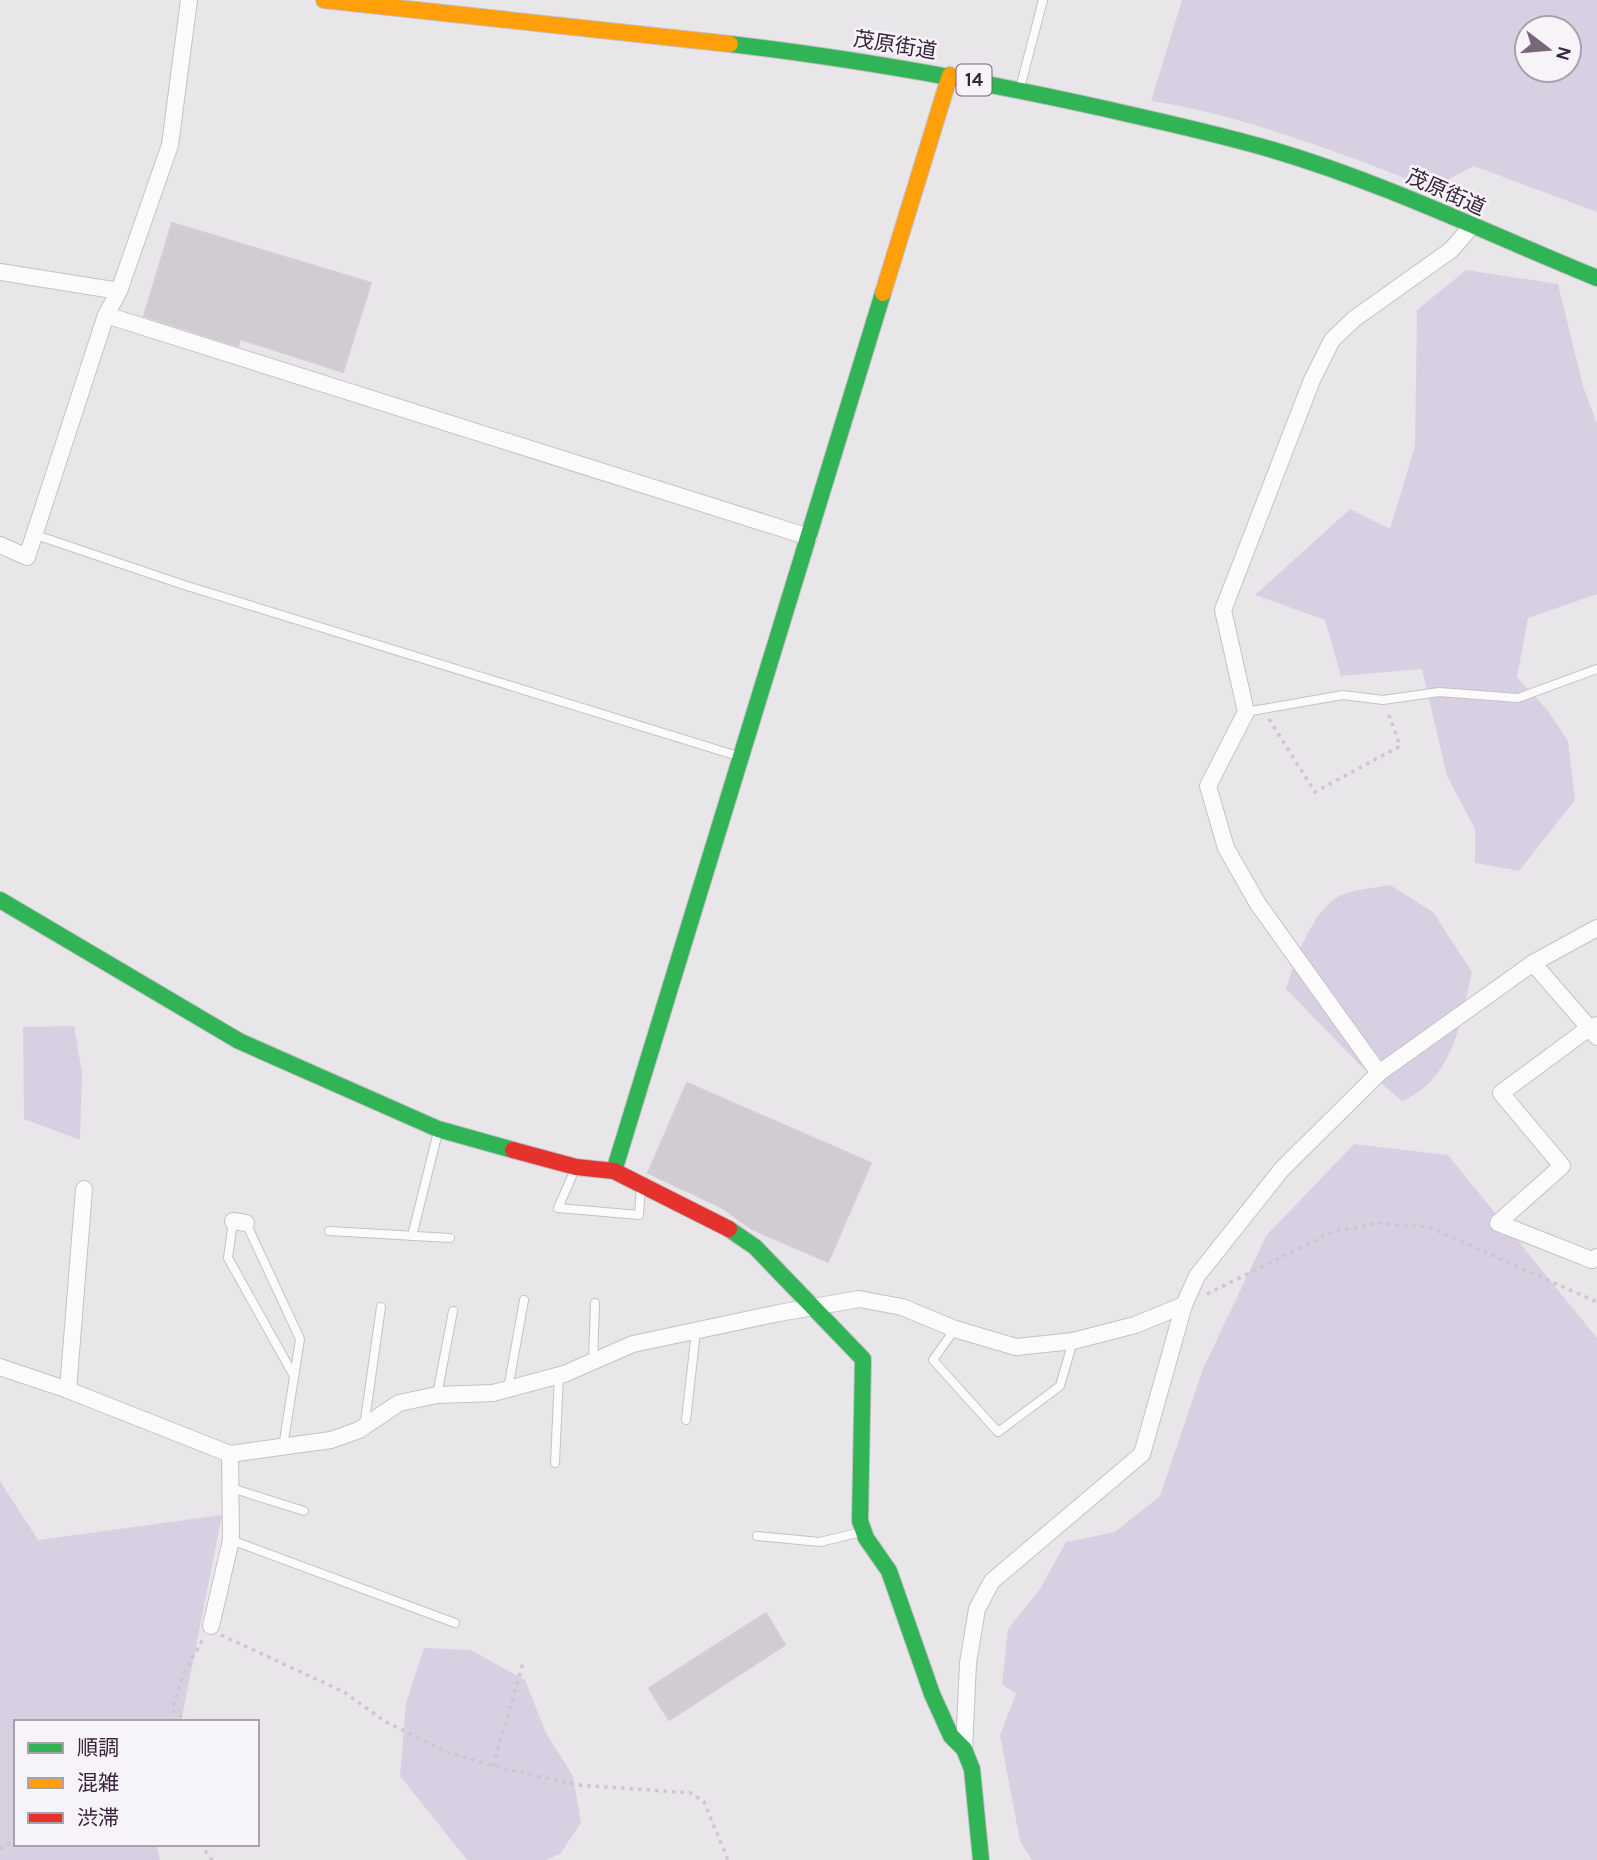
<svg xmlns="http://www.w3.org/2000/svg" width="1597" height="1860" font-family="Karla,'Noto Sans JP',sans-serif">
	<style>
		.green { fill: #d8d0e2; fill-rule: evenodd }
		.building { fill: #d0ccd2; stroke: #d2ced3; stroke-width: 2 }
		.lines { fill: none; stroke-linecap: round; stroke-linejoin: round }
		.lane-casing { stroke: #c5c2c6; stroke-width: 10 }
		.street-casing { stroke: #c5c2c6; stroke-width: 18 }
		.fast-casing { stroke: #c4c0c5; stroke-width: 18 }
		.slow-casing { stroke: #c4c0c5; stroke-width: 18 }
		.jam-casing { stroke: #c4c0c5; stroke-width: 18 }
		.path { stroke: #ccc6cd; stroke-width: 3.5; stroke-dasharray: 3.5 5; stroke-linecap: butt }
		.lane { stroke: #fcfbfc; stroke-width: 8 }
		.street { stroke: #fcfbfc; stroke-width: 16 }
		.fast { stroke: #30b455; stroke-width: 16 }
		.slow { stroke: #ff9f0a; stroke-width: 16 }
		.jam { stroke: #e5322d; stroke-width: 16 }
		.labels { text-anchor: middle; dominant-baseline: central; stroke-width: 5; stroke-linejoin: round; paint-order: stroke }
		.shield { fill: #f7f4f9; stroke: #726275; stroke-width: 2 }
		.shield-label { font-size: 19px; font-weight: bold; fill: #39243c }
		.street-label { font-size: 21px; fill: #39243c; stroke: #f7f4f9 }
	</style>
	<rect width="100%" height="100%" fill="#e9e6ea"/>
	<!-- green -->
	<g class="green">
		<path d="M 1182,0 L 1597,0 L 1597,212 L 1474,166 L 1432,188 C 1340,154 1248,116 1151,101 ZM 1527,28 L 1569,28 L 1569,70 L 1527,70 Z"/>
		<polygon points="1466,270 1558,284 1583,386 1597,424 1597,594 1528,618 1517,677 1548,711 1568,741 1575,800 1519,871 1475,863 1475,829 1447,776 1422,669 1341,676 1325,620 1255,595 1350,509 1390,529 1415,446 1417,310"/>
		<path d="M 1390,885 L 1433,912 L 1472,972 C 1461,1021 1453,1080 1402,1101 L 1362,1067 L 1286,989 C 1294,962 1313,908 1341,895 C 1355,889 1375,888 1390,885 Z"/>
		<polygon points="74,1026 82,1073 80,1140 24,1119 23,1027"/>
		<polygon points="1354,1144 1448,1155 1597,1338 1597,1860 1032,1860 1020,1841 1000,1735 1016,1694 1002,1684 1008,1629 1040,1589 1066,1542 1115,1532 1160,1496 1203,1369 1266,1236"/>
		<polygon points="0,1481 38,1540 222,1515 181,1722 16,1722 16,1844 156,1844 160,1860 0,1860"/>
		<polygon points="424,1648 471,1650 525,1680 546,1733 573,1776 581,1823 560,1854 546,1860 467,1860 400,1776 406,1703"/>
	</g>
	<!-- building -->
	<g class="building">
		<polygon points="172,223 371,283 343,372 240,339 238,346 144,316"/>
		<polygon points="687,1083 871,1163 828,1262 752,1229 721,1207 648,1173"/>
		<polygon points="766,1613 785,1645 669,1720 649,1688"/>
	</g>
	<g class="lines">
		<defs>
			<g id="lane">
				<polyline points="1020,88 1043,0"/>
				<polyline points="33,534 184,585 741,757"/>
				<polyline points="1246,712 1343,695 1383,700 1439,692 1518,698 1597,669"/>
				<polyline points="576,1167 558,1208 639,1215 641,1186"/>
				<polyline points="233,1221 228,1258 294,1376"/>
				<polyline points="246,1223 300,1339 283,1447"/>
				<polyline points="329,1231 450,1238"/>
				<polyline points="412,1236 438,1132"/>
				<polyline points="955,1329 933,1360 998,1432 1060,1386 1073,1341"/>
				<polyline points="593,1361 595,1303"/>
				<polyline points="508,1389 524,1300"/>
				<polyline points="437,1395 453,1311"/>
				<polyline points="686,1420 696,1331"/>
				<polyline points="364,1427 381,1307"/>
				<polyline points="555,1463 559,1375"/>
				<polyline points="231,1488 304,1511"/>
				<polyline points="757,1536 820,1542 861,1532"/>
				<polyline points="231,1540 455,1623"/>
			</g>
			<g id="street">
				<polyline points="0,272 119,291"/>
				<polyline points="106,315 809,537"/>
				<polyline points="0,545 27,557 106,315 119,291 170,145 189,0"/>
				<polyline points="1533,963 1597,1037"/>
				<polyline points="1597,1025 1589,1028 1501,1093 1562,1166 1498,1223 1592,1260 1597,1257"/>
				<polyline points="1379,1073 1258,904 1226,848 1208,786 1246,712 1223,610 1312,380 1332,340 1354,319 1451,250 1471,227"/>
				<polyline points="233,1221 246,1223"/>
				<polyline points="0,1367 68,1390 230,1454 331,1440 359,1430 399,1403 437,1395 493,1393 564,1374 633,1344 779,1313 859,1299 902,1307 955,1329 1016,1347 1073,1341 1135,1325 1184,1305"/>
				<polyline points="68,1390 84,1189"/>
				<polyline points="211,1626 231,1540 230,1454"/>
				<polyline points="964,1749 968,1663 977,1609 992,1581 1142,1454 1184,1305 1197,1276 1282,1169 1379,1073 1533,963 1597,928"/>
			</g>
			<g id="fast">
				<path d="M 730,44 C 851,58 969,79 1088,105 C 1150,119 1212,132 1273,150 C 1385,183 1489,234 1597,278"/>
				<polyline points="0,900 239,1041 438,1129 513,1150"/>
				<polyline points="614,1171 883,293"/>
				<polyline points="729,1229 755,1247 863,1359 860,1521 866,1538 889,1571 932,1694 951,1736 964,1749 972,1769 981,1860"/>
			</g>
			<g id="slow">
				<polyline points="324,0 730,44"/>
				<polyline points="883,293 950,75"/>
			</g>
			<polyline id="jam" points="513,1150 576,1167 614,1171 729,1229"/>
		</defs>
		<!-- lane casing -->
		<use href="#lane" class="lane-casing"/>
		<!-- street casing -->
		<use href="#street" class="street-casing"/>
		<!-- fast casing -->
		<use href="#fast" class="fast-casing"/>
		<!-- slow casing -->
		<use href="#slow" class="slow-casing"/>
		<!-- jam casing -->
		<use href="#jam" class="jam-casing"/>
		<!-- path -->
		<g class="path">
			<polyline points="1269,719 1315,792 1400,746 1388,712"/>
			<polyline points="1207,1294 1332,1232 1377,1223 1429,1227 1597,1302"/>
			<polyline points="221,1635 344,1692 386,1722 447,1752 493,1766 577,1785 691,1793 704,1802 728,1860"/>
			<polyline points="189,1722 172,1710 183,1675 203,1639"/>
			<polyline points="493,1766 523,1663"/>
			<polyline points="200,1844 212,1860"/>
			<polyline points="0,1849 16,1840"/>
		</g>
		<!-- lane -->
		<use href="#lane" class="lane"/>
		<!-- street -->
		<use href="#street" class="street"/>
		<!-- fast -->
		<use href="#fast" class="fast"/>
		<!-- slow -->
		<use href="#slow" class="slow"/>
		<!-- jam -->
		<use href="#jam" class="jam"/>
	</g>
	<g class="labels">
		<!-- shield labels -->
		<rect class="shield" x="956.5" y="64.5" width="35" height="31" rx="5"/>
		<g class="shield-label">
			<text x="974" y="80">14</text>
		</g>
		<!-- street labels -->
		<g class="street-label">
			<text transform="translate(895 45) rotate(9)">茂原街道</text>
			<text transform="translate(1446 192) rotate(24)">茂原街道</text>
		</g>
	</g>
	<!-- legend -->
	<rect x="14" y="1720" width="245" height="126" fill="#f7f4f9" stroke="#aba1ad" stroke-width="2"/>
	<rect x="28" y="1743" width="35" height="10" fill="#30b455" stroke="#aba1ad" stroke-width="2"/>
	<text x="77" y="1755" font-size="21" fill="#39243c">順調</text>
	<rect x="28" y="1778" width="35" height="10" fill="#ff9f0a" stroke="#aba1ad" stroke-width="2"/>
	<text x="77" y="1790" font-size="21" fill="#39243c">混雑</text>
	<rect x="28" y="1813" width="35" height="10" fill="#e5322d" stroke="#aba1ad" stroke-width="2"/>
	<text x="77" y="1825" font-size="21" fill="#39243c">渋滞</text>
	<!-- north arrow -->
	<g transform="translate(1548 49) rotate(106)"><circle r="33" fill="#f7f4f9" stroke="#aba1ad" stroke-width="2"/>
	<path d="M0-5L12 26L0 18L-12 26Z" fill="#776879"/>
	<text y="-10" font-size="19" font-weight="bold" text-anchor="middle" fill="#39243c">N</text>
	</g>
</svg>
